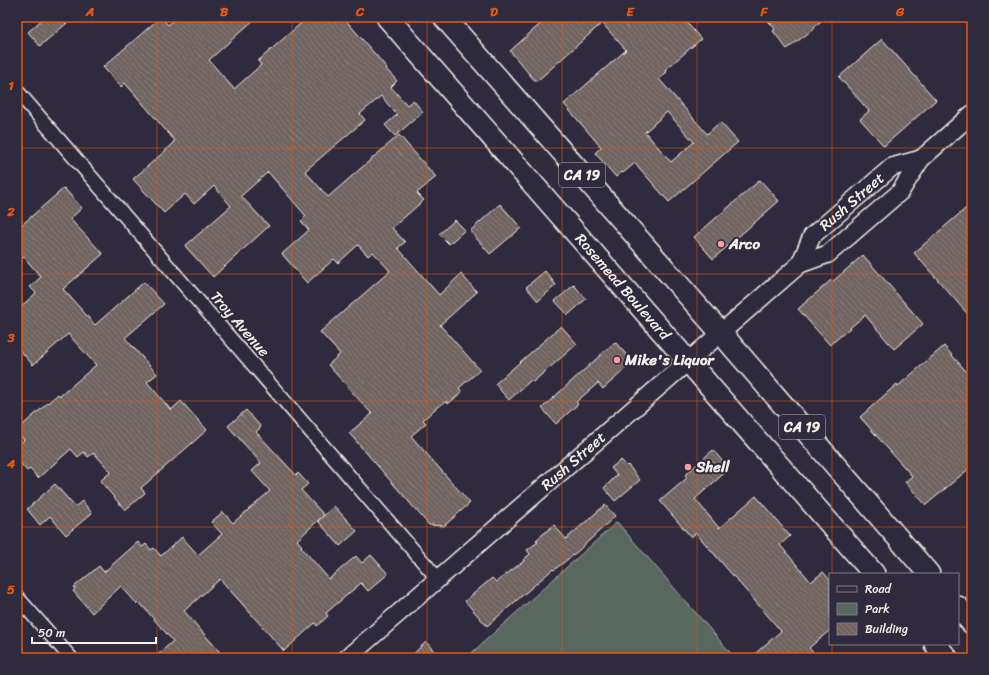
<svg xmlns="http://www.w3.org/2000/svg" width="989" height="675" font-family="Sriracha,sans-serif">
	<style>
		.green { fill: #58685f; stroke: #a6aca4 }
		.building { fill: url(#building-back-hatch); stroke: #f4f1e8; fill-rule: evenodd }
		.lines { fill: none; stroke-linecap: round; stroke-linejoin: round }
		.minor-casing { stroke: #f4f1e8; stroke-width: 16 }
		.tertiary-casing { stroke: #f4f1e8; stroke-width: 20 }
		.primary-casing { stroke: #f4f1e8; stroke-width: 24 }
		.minor { stroke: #2f2a3d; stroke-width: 13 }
		.tertiary { stroke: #2f2a3d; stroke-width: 17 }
		.primary { stroke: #2f2a3d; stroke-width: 21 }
		.grid { fill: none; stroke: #e8590c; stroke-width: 1; stroke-opacity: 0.55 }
		.poi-dot { fill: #ff9aa2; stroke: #2f2a3d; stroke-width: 1.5 }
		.labels { text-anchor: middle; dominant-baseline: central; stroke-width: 4; stroke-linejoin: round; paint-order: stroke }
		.shield { fill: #2f2a3d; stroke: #b9b5b5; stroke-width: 1 }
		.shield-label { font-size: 14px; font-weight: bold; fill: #f4f1e8 }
		.street-label { font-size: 15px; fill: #f4f1e8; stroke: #2f2a3d }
		.poi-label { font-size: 15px; font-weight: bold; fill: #f4f1e8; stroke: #2f2a3d; text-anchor: start }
		.neatline { fill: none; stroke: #e8590c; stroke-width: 1.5 }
		.grid-label { font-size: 13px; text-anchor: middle; font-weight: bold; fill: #e8590c }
	</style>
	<defs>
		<pattern id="building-back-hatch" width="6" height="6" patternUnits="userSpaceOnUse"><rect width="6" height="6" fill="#716460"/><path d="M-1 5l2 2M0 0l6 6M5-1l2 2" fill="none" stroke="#867b77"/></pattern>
	</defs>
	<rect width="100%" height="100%" fill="#2f2a3d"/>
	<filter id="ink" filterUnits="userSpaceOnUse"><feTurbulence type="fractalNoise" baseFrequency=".025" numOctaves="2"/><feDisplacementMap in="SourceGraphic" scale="8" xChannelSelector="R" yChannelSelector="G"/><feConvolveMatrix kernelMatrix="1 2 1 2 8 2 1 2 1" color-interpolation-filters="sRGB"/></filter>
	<g filter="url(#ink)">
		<!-- green -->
		<polygon class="green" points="617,522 735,658 466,658"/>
		<!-- building -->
		<g class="building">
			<polygon points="45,17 74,17 40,46 28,32"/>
			<polygon points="161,17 168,25 177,17 257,17 209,60 234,89 261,65 258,61 308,17 343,17 387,68 386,69 397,81 391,87 407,105 413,100 423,112 395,136 385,125 397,115 381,96 360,114 365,120 305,171 328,197 399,135 436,177 417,193 424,200 392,228 405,242 398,248 439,295 461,274 477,292 440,325 480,370 459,388 462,392 448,404 447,401 436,408 423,420 426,423 411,436 470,503 444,526 429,525 349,433 372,414 328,365 340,354 320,332 390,271 373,252 368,256 358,245 338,263 334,259 307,283 282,254 309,230 301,221 306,216 268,172 241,196 269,226 213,277 185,246 231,206 214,186 194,204 185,194 164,213 133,179 173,144 172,143 175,141 125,83 121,87 103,67"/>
			<path d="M 548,17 L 682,17 L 701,39 L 665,70 L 667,72 L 659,79 L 707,134 L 720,122 L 738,142 L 669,202 L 635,163 L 623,173 L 622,172 L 616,177 L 595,153 L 601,147 L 564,104 L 626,50 L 602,23 L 536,82 L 510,51 ZM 667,112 L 694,142 L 671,162 L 645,132 Z"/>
			<polygon points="765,17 826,17 814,27 815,28 787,49 773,31 775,29"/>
			<polygon points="882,39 936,100 884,146 860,119 869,111 839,77"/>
			<polygon points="760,180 779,201 713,259 694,237"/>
			<polygon points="64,188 82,208 70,219 103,254 63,289 95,325 144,282 164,304 125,338 157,374 147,382 171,410 181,401 207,430 141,488 145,493 125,510 100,481 111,472 94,453 88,457 84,452 78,457 71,449 38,478 30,469 27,471 17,459 17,446 24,440 17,432 17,430 58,394 60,396 96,365 68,334 33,365 17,347 17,310 36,293 30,287 41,277 24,257 17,263 17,229"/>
			<polygon points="972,203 972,319 914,253"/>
			<polygon points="500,204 521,228 490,254 470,231"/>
			<polygon points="455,220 465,230 449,244 439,234"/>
			<polygon points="863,255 923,324 894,349 865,315 830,345 798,309 831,280 832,282"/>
			<polygon points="545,271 556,285 538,301 526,287"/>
			<polygon points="574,285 586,299 568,315 555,301"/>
			<polygon points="561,326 577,344 533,382 531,380 509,400 495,384"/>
			<polygon points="615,342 633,362 603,389 598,383 576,402 578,404 556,424 542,408"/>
			<polygon points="944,346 972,378 972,466 926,505 905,482 912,476 860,417 897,384 898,386"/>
			<polygon points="246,410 261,427 256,432 296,475 298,473 308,484 301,490 324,515 297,540 302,546 301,547 329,579 356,556 362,563 371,555 388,574 368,591 361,583 326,613 328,616 317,626 315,623 284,651 220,579 184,611 225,658 154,658 173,641 139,602 137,604 121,586 92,613 73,591 75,589 74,587 99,566 104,572 138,542 142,547 146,544 151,550 154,548 161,556 182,537 198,555 222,534 211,522 223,512 233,523 270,491 252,471 261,463 228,426"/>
			<polygon points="713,450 729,469 695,499 719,528 756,496 790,536 780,545 811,582 823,572 830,580 830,630 809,648 818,658 750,658 781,631 696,533 691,537 660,501 687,478 685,475"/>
			<polygon points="621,460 627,466 628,465 640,480 615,501 604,488 617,475 611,468"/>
			<polygon points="55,484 75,507 82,501 92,513 66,535 50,516 40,525 27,509"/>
			<polygon points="605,505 615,516 578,551 554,570 553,569 487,626 465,601 492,578 496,582 524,561 523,560 530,554 527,550 538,542 536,540 554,525 566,539"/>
			<polygon points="334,506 357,531 340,546 318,521"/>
			<polygon points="426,642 440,658 409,658"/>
		</g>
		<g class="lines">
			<defs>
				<g id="minor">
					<polyline points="17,91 438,579"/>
					<polyline points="17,597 71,658"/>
				</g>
				<g id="tertiary">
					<path id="s1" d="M 800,264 L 812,236 L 892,167 L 921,159"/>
					<path id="s2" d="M 347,658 L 800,264 L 828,254 L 893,198 L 900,192 L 921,159 L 972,114"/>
				</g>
				<g id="primary">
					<path id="s3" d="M 387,17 L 874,574"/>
					<polyline points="444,17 721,333 929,574"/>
					<polyline points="958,607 972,623"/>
					<polyline points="935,644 947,658"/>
				</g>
			</defs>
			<!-- minor casing -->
			<use href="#minor" class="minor-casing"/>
			<!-- tertiary casing -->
			<use href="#tertiary" class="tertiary-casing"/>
			<!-- primary casing -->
			<use href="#primary" class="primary-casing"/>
			<!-- minor -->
			<use href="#minor" class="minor"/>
			<!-- tertiary -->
			<use href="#tertiary" class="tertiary"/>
			<!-- primary -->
			<use href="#primary" class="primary"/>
		</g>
	</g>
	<!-- grid -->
	<path class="grid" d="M 157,17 L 157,658M 292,17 L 292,658M 427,17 L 427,658M 562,17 L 562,658M 697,17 L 697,658M 832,17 L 832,574M 17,148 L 972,148M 17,274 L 972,274M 17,401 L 972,401M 17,527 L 972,527M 832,644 L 832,658"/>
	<!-- markers -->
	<g class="poi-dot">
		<circle cx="721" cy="244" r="4"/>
		<circle cx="617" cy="360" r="4"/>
		<circle cx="688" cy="467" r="4"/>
	</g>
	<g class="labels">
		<!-- shield labels -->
		<g class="shield">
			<rect x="559" y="163" width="46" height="24" rx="3"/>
			<rect x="779" y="415" width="46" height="24" rx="3"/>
		</g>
		<g class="shield-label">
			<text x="582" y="175">CA 19</text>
			<text x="802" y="427">CA 19</text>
		</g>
		<!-- street labels -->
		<g class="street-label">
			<text stroke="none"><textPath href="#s1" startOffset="83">Rush Street</textPath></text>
			<text stroke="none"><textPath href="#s3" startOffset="358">Rosemead Boulevard</textPath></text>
			<text transform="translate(240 324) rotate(49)">Troy Avenue</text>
			<text stroke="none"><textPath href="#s2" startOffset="300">Rush Street</textPath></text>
		</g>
		<!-- poi labels -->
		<g class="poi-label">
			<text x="729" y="244">Arco</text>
			<text x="625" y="360">Mike's Liquor</text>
			<text x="696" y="467">Shell</text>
		</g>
	</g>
	<!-- margin -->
	<rect width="989" height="675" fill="none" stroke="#2f2a3d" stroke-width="44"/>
	<!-- legend -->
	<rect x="829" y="573" width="130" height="72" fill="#2f2a3d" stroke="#7e7a81"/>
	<rect x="837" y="586" width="20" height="6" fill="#2f2a3d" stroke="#7e7a81"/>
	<text x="865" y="593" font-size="12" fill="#f4f1e8">Road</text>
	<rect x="837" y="603" width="20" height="12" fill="#58685f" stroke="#7e7a81"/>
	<text x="865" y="613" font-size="12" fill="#f4f1e8">Park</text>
	<rect x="837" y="623" width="20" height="12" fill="url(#building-back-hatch)" stroke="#7e7a81"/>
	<text x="865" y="633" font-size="12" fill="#f4f1e8">Building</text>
	<!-- scale -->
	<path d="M32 637v6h124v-6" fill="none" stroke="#f4f1e8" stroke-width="2"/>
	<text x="38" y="637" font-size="12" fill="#f4f1e8" stroke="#2f2a3d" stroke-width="3" paint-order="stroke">50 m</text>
	<rect x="22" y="22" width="945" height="631" class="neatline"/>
	<g class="grid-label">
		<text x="90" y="16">A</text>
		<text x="224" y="16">B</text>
		<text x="360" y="16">C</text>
		<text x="494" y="16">D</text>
		<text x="630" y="16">E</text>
		<text x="764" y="16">F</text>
		<text x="900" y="16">G</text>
		<text x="11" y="90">1</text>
		<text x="11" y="216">2</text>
		<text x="11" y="342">3</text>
		<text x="11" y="468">4</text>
		<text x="11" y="594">5</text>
	</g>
</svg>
